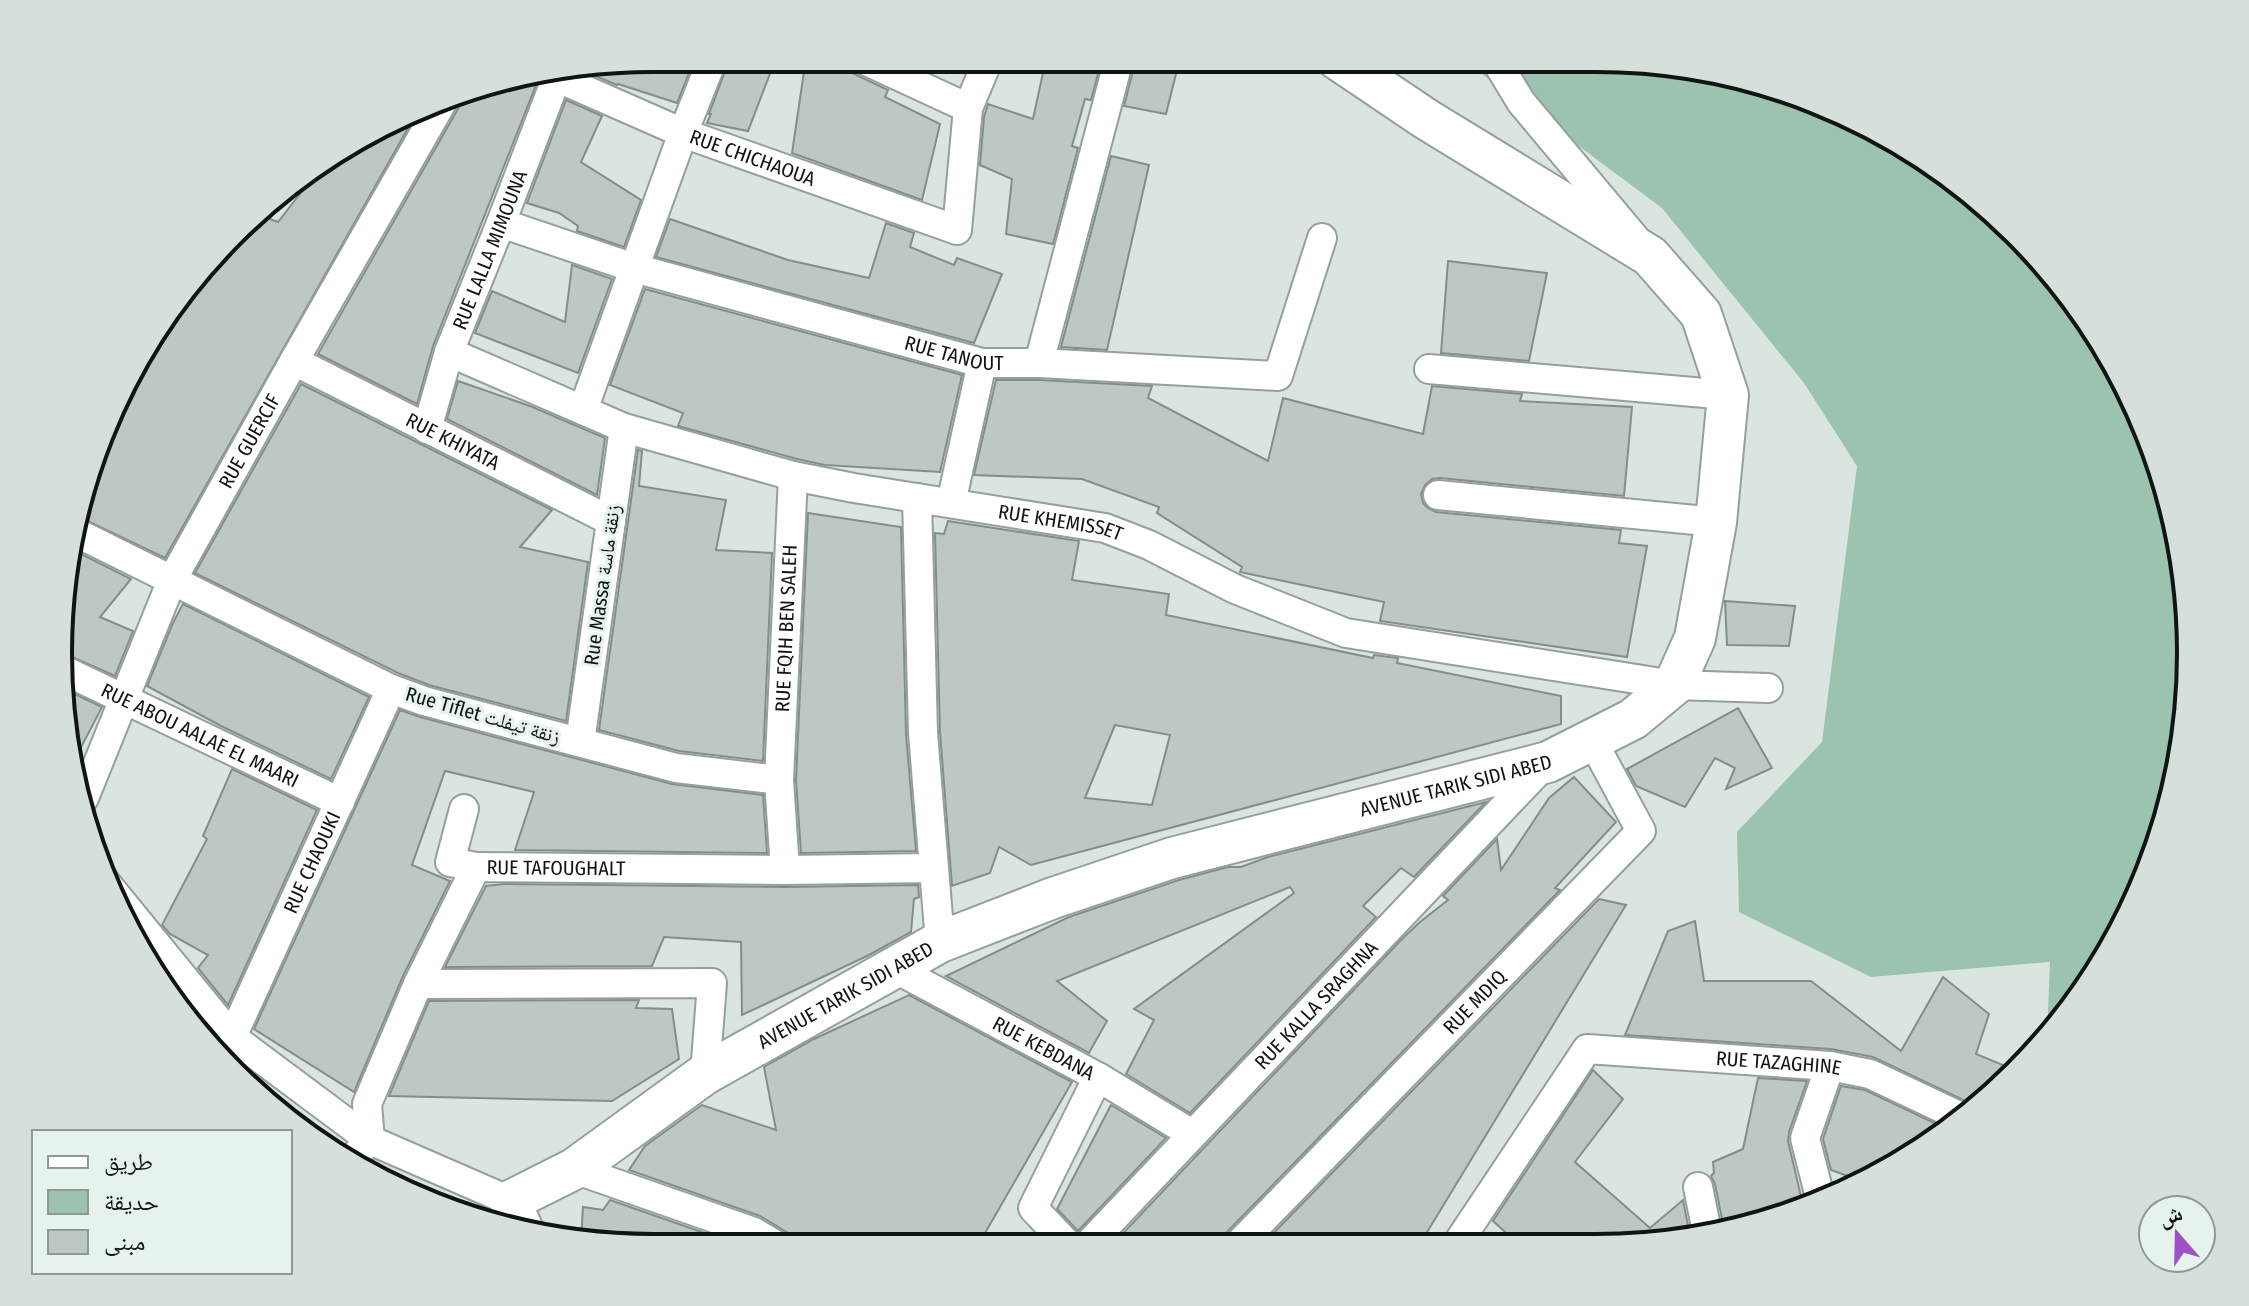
<svg xmlns="http://www.w3.org/2000/svg" width="2249" height="1306" font-family="'Fira Sans Condensed','Noto Naskh Arabic',sans-serif">
	<style>
		.green { fill: #9bc3af }
		.building { fill: #bdc8c2; stroke: #838e89; stroke-width: 2; fill-rule: evenodd }
		.lines { fill: none; stroke-linecap: round; stroke-linejoin: round }
		.street-casing { stroke: #95a09a; stroke-width: 32 }
		.secondary-casing { stroke: #95a09a; stroke-width: 44 }
		.street { stroke: #fff; stroke-width: 28 }
		.secondary { stroke: #fff; stroke-width: 40 }
		.labels { text-anchor: middle; dominant-baseline: central; stroke-width: 6; stroke-linejoin: round; paint-order: stroke }
		.street-label { font-size: 20px; fill: #101412; stroke: #e6f2ec }
		.rim { fill: none; stroke: #101412; stroke-width: 4 }
	</style>
	<rect width="100%" height="100%" fill="#d9e5de"/>
	<!-- green -->
	<polygon class="green" points="1462,59 1635,59 1788,90 1926,158 2016,232 2090,322 2146,425 2179,536 2191,653 2180,769 2146,880 2091,983 2047,1036 2050,962 1871,977 1739,912 1737,832 1822,742 1857,466 1804,383 1662,208"/>
	<!-- building -->
	<g class="building">
		<polygon points="653,58 695,58 677,103 618,84 617,85 581,70"/>
		<polygon points="730,58 776,58 748,131 707,123 711,114 709,114"/>
		<polygon points="806,58 843,58 846,67 852,73 888,90 885,97 940,124 922,200 792,153"/>
		<polygon points="1046,59 1102,59 1091,100 1085,99 1072,146 1078,148 1053,244 1006,234 1012,179 980,165 984,117 988,104 1033,119"/>
		<polygon points="1136,59 1179,62 1166,114 1124,106"/>
		<polygon points="523,80 536,85 433,346 417,404 318,354 459,107 461,100 459,91"/>
		<polygon points="566,100 602,116 581,162 641,200 624,247 577,231 578,226 559,213 527,203"/>
		<polygon points="416,114 165,558 77,516 78,499 159,322 259,215 278,222 324,163"/>
		<polygon points="1111,156 1149,165 1107,350 1061,347"/>
		<polygon points="670,219 788,260 869,278 886,223 914,233 910,247 954,265 957,258 1002,274 974,343 656,257"/>
		<polygon points="1448,261 1547,273 1529,361 1441,353"/>
		<polygon points="572,265 612,279 578,373 475,333 492,291 565,322"/>
		<polygon points="645,289 962,375 940,472 825,465 797,459 678,426 683,413 610,385"/>
		<polygon points="996,380 1039,380 1152,386 1148,398 1268,461 1283,398 1423,434 1432,386 1522,394 1520,401 1632,407 1624,496 1440,478 1432,479 1425,485 1421,494 1423,503 1428,508 1436,512 1621,530 1619,543 1647,546 1627,657 1380,621 1384,602 1240,572 1242,567 1157,513 1159,507 1082,479 974,475"/>
		<polygon points="458,381 530,406 605,438 597,495 447,419"/>
		<polygon points="301,384 552,510 520,547 588,562 566,721 429,685 398,673 195,573"/>
		<polygon points="638,450 642,451 639,486 726,500 716,550 772,553 763,761 679,751 599,730"/>
		<polygon points="808,513 901,527 906,734 916,851 801,853 796,780"/>
		<path d="M 948,521 L 1079,541 L 1072,580 L 1169,594 L 1166,615 L 1373,658 L 1374,655 L 1398,658 L 1397,663 L 1561,696 L 1561,724 L 1031,865 L 999,847 L 990,873 L 952,886 L 940,732 L 935,533 L 944,534 ZM 1115,725 L 1170,735 L 1152,805 L 1085,798 Z"/>
		<polygon points="73,550 131,579 100,617 133,631 115,676 63,653"/>
		<polygon points="1725,601 1795,606 1789,646 1727,645"/>
		<polygon points="183,604 369,697 331,779 221,726 147,686 173,623"/>
		<polygon points="60,687 102,707 75,759 59,691"/>
		<polygon points="1738,708 1772,768 1726,789 1735,768 1715,758 1685,807 1636,786 1627,769"/>
		<polygon points="400,710 420,717 672,784 763,795 767,853 515,850 534,792 445,771 412,865 450,881 403,976 354,1092 254,1029"/>
		<polygon points="232,769 317,810 228,1005 198,968 208,955 170,934 162,925 207,839 203,836"/>
		<polygon points="1574,777 1616,822 1555,888 1560,890 1224,1235 1219,1247 1110,1247 1401,940 1420,922 1448,900 1443,896 1497,839 1501,870 1549,798"/>
		<polygon points="1486,802 1414,877 1401,868 1363,906 1376,917 1190,1113 1126,1074 1154,1020 1134,1009 1294,893 1290,887 1057,981 1107,1021 1089,1053 946,976 1069,917 1179,880 1228,867 1241,867 1268,857"/>
		<polygon points="504,884 785,887 918,885 919,897 914,899 911,932 869,955 742,1015 741,942 664,937 652,966 445,967 486,886"/>
		<polygon points="1599,899 1626,905 1418,1247 1260,1247"/>
		<polygon points="1695,921 1704,981 1811,981 1901,1051 1943,977 1989,1014 1976,1054 2010,1068 2003,1084 1974,1106 1968,1102 1873,1057 1831,1049 1625,1035 1668,931"/>
		<polygon points="909,995 1072,1082 977,1247 822,1247 790,1234 760,1216 629,1170 645,1146 702,1105 776,1130 764,1067 814,1039"/>
		<polygon points="639,1000 636,1008 672,1009 679,1059 612,1101 389,1096 429,1001"/>
		<polygon points="1593,1070 1623,1099 1575,1162 1650,1228 1683,1200 1690,1236 1635,1247 1522,1247 1493,1221"/>
		<polygon points="1758,1078 1807,1081 1789,1132 1788,1141 1804,1209 1787,1217 1724,1229 1715,1184 1711,1176 1714,1173 1713,1162 1743,1149"/>
		<polygon points="1841,1086 1865,1090 1945,1128 1894,1168 1864,1182 1831,1170 1823,1139"/>
		<polygon points="1111,1105 1166,1138 1078,1231 1057,1209"/>
		<polygon points="610,1200 736,1244 736,1247 614,1247 581,1240 583,1207 603,1210"/>
	</g>
	<g class="lines">
		<defs>
			<g id="street">
				<polyline points="860,58 968,108"/>
				<polyline points="1495,59 1521,102 1634,237"/>
				<path id="s1" d="M 551,75 L 683,133 L 957,230 L 968,108 L 989,58"/>
				<path id="s2" d="M 501,223 L 634,268 L 982,363 L 1039,363 L 1278,376 L 1322,238"/>
				<path id="s3" d="M 449,352 L 624,428 L 793,476 L 854,488 L 1105,528 L 1149,545 L 1235,589 L 1346,633 L 1674,685 L 1768,688"/>
				<path id="s4" d="M 294,361 L 611,521"/>
				<polyline points="1039,363 1119,59"/>
				<polyline points="1429,369 1728,395"/>
				<polyline points="583,410 683,133 713,58"/>
				<path id="s5" d="M 427,429 L 449,352 L 501,223 L 558,74"/>
				<polyline points="1438,495 1716,522"/>
				<polyline points="917,498 923,733 940,942"/>
				<polyline points="951,503 982,363"/>
				<polyline points="75,532 391,689 424,701 676,768 779,780"/>
				<path id="s6" d="M 61,669 L 340,802"/>
				<polyline points="580,742 624,428"/>
				<path id="s7" d="M 84,798 L 172,580 L 294,361 L 444,99"/>
				<polyline points="464,809 450,862 476,867"/>
				<path id="s8" d="M 785,870 L 779,780 L 793,476"/>
				<polyline points="103,879 232,1037 370,1140 510,1201"/>
				<path id="s9" d="M 892,967 L 1098,1077 L 1192,1134"/>
				<polyline points="418,984 712,983 705,1074"/>
				<path id="s10" d="M 232,1037 L 391,689"/>
				<path id="s11" d="M 350,1161 L 370,1140 L 367,1104 L 418,984 L 476,867 L 785,870 L 933,868"/>
				<polyline points="574,1169 754,1232 779,1247"/>
				<polyline points="1698,1187 1707,1232"/>
				<polyline points="1821,1201 1805,1138 1830,1066"/>
				<polyline points="1070,1247 1033,1208 1098,1077"/>
				<path id="s12" d="M 1086,1247 L 1546,763"/>
				<path id="s13" d="M 1236,1247 L 1641,831 L 1592,740"/>
				<path id="s14" d="M 1455,1247 L 1587,1049 L 1830,1066 L 1870,1074 L 1961,1117"/>
			</g>
			<g id="secondary">
				<path id="s15" d="M 522,1228 L 510,1201 L 574,1169 L 705,1074 L 940,942 L 1053,898 L 1172,858 L 1548,762 L 1633,719 L 1674,685 L 1695,638 L 1716,522 L 1728,395 L 1701,314 L 1650,256 L 1426,119 L 1337,59"/>
			</g>
		</defs>
		<!-- street casing -->
		<use href="#street" class="street-casing"/>
		<!-- secondary casing -->
		<use href="#secondary" class="secondary-casing"/>
		<!-- street -->
		<use href="#street" class="street"/>
		<!-- secondary -->
		<use href="#secondary" class="secondary"/>
	</g>
	<g class="labels">
		<!-- street labels -->
		<g class="street-label">
			<text stroke="none"><textPath href="#s1" startOffset="218">RUE CHICHAOUA</textPath></text>
			<text stroke="none"><textPath href="#s5" startOffset="190">RUE LALLA MIMOUNA</textPath></text>
			<text stroke="none"><textPath href="#s2" startOffset="472">RUE TANOUT</textPath></text>
			<text stroke="none"><textPath href="#s7" startOffset="394">RUE GUERCIF</textPath></text>
			<text stroke="none"><textPath href="#s4" startOffset="178">RUE KHIYATA</textPath></text>
			<text stroke="none"><textPath href="#s3" startOffset="638">RUE KHEMISSET</textPath></text>
			<text transform="translate(602 585) rotate(-82)">Rue Massa زنقة ماسة</text>
			<text stroke="none"><textPath href="#s8" startOffset="242">RUE FQIH BEN SALEH</textPath></text>
			<text transform="translate(483 715) rotate(16)">Rue Tiflet زنقة تيفلت</text>
			<text stroke="none"><textPath href="#s6" startOffset="154">RUE ABOU AALAE EL MAARI</textPath></text>
			<text stroke="none"><textPath href="#s15" startOffset="1072">AVENUE TARIK SIDI ABED</textPath></text>
			<text stroke="none"><textPath href="#s10" startOffset="192">RUE CHAOUKI</textPath></text>
			<text stroke="none"><textPath href="#s11" startOffset="406">RUE TAFOUGHALT</textPath></text>
			<text stroke="none"><textPath href="#s15" startOffset="424">AVENUE TARIK SIDI ABED</textPath></text>
			<text stroke="none"><textPath href="#s13" startOffset="342">RUE MDIQ</textPath></text>
			<text stroke="none"><textPath href="#s12" startOffset="334">RUE KALLA SRAGHNA</textPath></text>
			<text stroke="none"><textPath href="#s9" startOffset="172">RUE KEBDANA</textPath></text>
			<text stroke="none"><textPath href="#s14" startOffset="430">RUE TAZAGHINE</textPath></text>
		</g>
	</g>
	<!-- crop -->
	<path d="M0 0H2249V1306H0ZM653 72H1596A581 581 0 0 1 2177 653V653A581 581 0 0 1 1596 1234H653A581 581 0 0 1 72 653V653A581 581 0 0 1 653 72Z" fill="#d5e0db" fill-rule="evenodd"/>
	<path class="rim" d="M653 72H1596A581 581 0 0 1 2177 653V653A581 581 0 0 1 1596 1234H653A581 581 0 0 1 72 653V653A581 581 0 0 1 653 72Z"/>
	<!-- legend -->
	<rect x="32" y="1130" width="260" height="144" fill="#e6f2ec" stroke="#909995" stroke-width="2"/>
	<rect x="48" y="1156" width="40" height="12" fill="#ffffff" stroke="#909995" stroke-width="2"/>
	<text x="104" y="1170" font-size="24" fill="#101412">طريق</text>
	<rect x="48" y="1190" width="40" height="24" fill="#9bc3af" stroke="#909995" stroke-width="2"/>
	<text x="104" y="1210" font-size="24" fill="#101412">حديقة</text>
	<rect x="48" y="1230" width="40" height="24" fill="#bdc8c2" stroke="#909995" stroke-width="2"/>
	<text x="104" y="1250" font-size="24" fill="#101412">مبنى</text>
	<!-- north arrow -->
	<g transform="translate(2177 1234) rotate(340)"><circle r="38" fill="#e6f2ec" stroke="#909995" stroke-width="2"/>
	<path d="M0-6L14 30L0 20L-14 30Z" fill="#a052c4"/>
	<text y="-12" font-size="22" font-weight="bold" text-anchor="middle" fill="#101412">ش</text>
	</g>
</svg>
